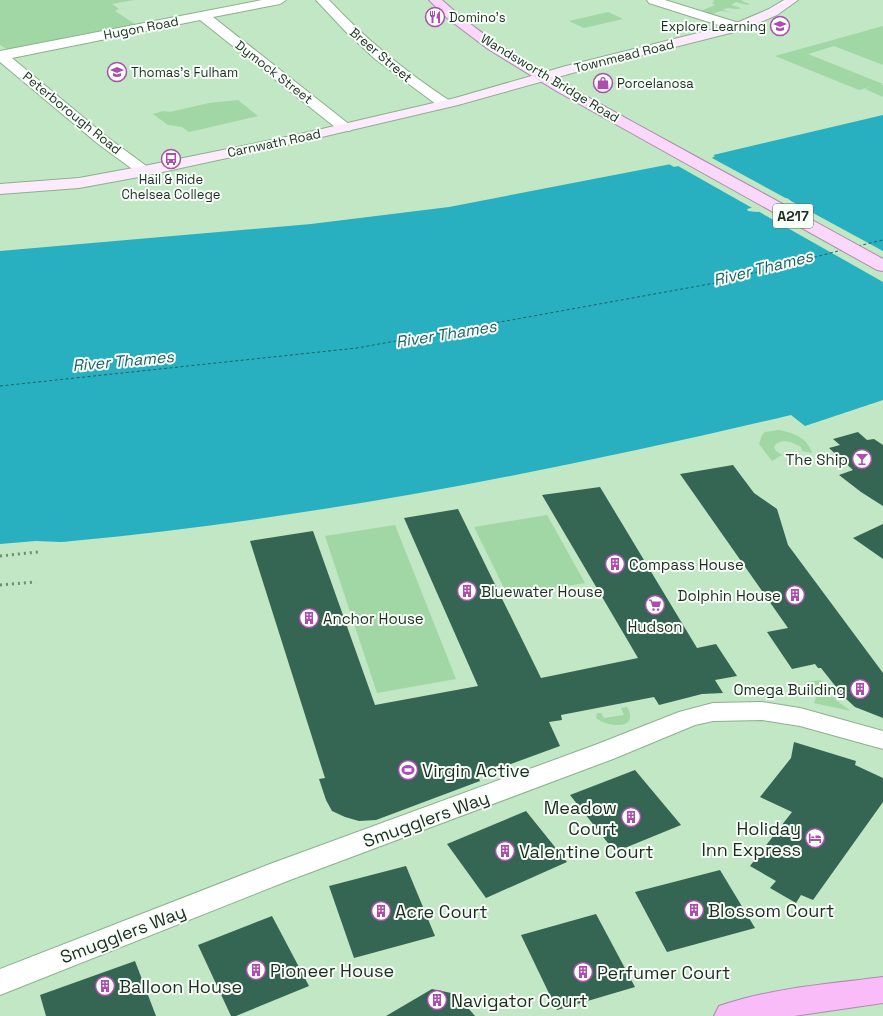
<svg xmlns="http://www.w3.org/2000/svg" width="883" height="1016" font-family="'Space Grotesk',sans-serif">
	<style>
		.green { fill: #a0d7a4 }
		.water { fill: #29b0c0; fill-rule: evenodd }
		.pier { fill: #c1e7c4 }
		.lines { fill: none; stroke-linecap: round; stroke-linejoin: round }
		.ferry { stroke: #1c6169; stroke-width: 1; stroke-dasharray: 3 2.5; stroke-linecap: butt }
		.building { fill: #356653 }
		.street-casing { stroke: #8cb08e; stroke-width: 2 }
		.secondary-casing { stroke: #8cb08e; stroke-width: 2 }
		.primary-casing { stroke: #ac8aac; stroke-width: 2 }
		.highway-casing { stroke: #ac8aac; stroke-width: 2 }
		.street { fill: #fff; fill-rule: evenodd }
		.secondary { fill: #fdebfd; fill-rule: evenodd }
		.primary { fill: #fbd7fb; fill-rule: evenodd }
		.highway { fill: #f9bcf8; fill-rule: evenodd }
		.rail { stroke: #718c74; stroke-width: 3; stroke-dasharray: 2 4; stroke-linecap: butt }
		.labels { text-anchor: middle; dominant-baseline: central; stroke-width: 4; stroke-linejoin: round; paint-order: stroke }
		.far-poi-label { font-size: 13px; fill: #1e2d20; stroke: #f7fff8; text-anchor: start }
		.far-street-label { font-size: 13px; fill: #1e2d20; stroke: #f7fff8 }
		.shield { fill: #f7fff8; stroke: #5f6c61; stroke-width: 1 }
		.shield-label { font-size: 14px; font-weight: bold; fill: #1e2d20 }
		.poi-label { font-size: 15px; fill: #1e2d20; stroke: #f7fff8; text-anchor: end }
		.water-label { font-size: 16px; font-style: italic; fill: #1c6169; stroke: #f7fff8 }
		.near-poi-label { font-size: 18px; fill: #1e2d20; stroke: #f7fff8; text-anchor: start }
		.near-street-label { font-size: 18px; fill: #1e2d20; stroke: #f7fff8 }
	</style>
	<rect width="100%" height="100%" fill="#c1e7c4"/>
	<!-- green -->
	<g class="green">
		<polygon points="0,0 134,0 112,4 119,9 115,11 135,24 7,49 0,45"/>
		<path d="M 712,0 L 743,0 L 741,1 L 750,4 L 747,5 L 736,2 L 731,5 L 741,8 C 734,11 729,6 723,10 L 731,12 L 720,11 L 713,14 L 722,17 L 720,17 L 701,11 L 715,5 L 712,3 L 715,1 Z"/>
		<polygon points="608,12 623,19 584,28 569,21"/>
		<polygon points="883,26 883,65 834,46 808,54 883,84 881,84 883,85 883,97 865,89 874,86 859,90 775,56"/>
		<polygon points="238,100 258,116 189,132 182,127 168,125 153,114 163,111 170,112 209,103"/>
		<path d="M 779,430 C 794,433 808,438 812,453 L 802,451 L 801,447 C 793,442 780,437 774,447 L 776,451 L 782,455 L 772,461 L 759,444 L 762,435 L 765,432 Z"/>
		<polygon points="547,515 585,583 508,596 474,527"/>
		<polygon points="395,525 456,679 377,693 325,536"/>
		<polygon points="821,680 837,701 851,711 814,703 817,694 805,682"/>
		<path d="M 627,707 C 640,730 609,728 596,718 L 597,713 L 601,713 L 604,718 L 624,715 L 621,708 Z"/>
	</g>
	<!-- water -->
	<path class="water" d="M 883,115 L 883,400 L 805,426 L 791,415 C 554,471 315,518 72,541 C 60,543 48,541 36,541 C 24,542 12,543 0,544 L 0,251 L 311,224 L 449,207 L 692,160 ZM 787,198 L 791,201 L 757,212 L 748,211 L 747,209 L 751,208 Z"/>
	<!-- pier -->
	<polygon class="pier" points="711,154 715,156 712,158 883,251 883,282 756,210 788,201 754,209 678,166 674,167 669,164 672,162 671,161"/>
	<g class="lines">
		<!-- ferry -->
		<g class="ferry">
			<polyline points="858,246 883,240"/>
			<polyline points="0,386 357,348 715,283 842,250"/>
		</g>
	</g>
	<!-- building -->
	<g class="building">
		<polygon points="858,432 867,440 874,439 883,445 883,506 861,492 839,475 853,470 829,448 840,445 833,439"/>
		<polygon points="733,465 754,493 777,509 788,545 883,673 883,718 855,707 844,697 821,668 818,668 815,664 792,669 767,632 788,628 680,474"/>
		<polygon points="600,487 697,648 716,644 737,676 715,680 723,693 702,694 659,705 654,697 561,715 562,720 549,722 560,746 478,776 480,781 376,820 359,821 345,817 332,811 326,800 319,779 325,778 250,541 313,531 375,705 478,686 404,518 458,509 541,678 638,658 542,495"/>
		<polygon points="883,524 883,559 853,538"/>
		<polygon points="794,742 856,761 855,765 883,778 883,802 813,900 801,895 796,903 770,888 776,881 750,866 792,812 760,797 791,758"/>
		<polygon points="635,770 681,825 615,852 570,795"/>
		<polygon points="526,811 567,862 486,898 447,844"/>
		<polygon points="406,866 435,936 354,958 329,886"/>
		<polygon points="720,870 755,928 667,952 635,892"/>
		<polygon points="596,914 635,987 557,1010 521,935"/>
		<polygon points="272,916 309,986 236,1016 231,1016 198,945"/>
		<polygon points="135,961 156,1016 46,1016 40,995"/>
		<polygon points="432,989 456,994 475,1016 386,1016"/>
	</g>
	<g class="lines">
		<defs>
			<g id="street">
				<polygon points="262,0 286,0 280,4 213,17 350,125 352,128 350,131 340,131 200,20 12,58 107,137 149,168 152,171 149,174 139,174 97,143 0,62 0,51"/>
				<path d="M 316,0 L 329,0 C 365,39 406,72 450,101 L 452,104 L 450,107 L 440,107 L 375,59 L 346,32 Z"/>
				<polygon points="647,0 665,0 742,24 744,27 742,30 734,30 649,3"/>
				<polygon points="762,702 800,708 883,731 883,749 800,726 762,720 713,721 695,725 613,759 290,880 0,995 0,969 270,864 595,745 679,712 713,703"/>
			</g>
			<polygon id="secondary" points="784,0 798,0 777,15 742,30 576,72 458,105 296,143 144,176 79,188 0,194 0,184 79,178 144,166 296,135 455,98 566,66 734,24 769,9"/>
			<path id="primary" d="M 429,0 L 442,0 C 497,51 568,86 633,122 C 716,168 800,213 883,259 L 883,271 L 877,270 L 558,92 L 488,49 L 447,18 Z"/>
			<path id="highway" d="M 883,977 L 883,1003 L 794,1016 L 714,1016 L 719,1006 C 771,988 829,984 883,977 Z"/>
		</defs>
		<!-- street casing -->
		<use href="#street" class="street-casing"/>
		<!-- secondary casing -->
		<use href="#secondary" class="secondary-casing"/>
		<!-- primary casing -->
		<use href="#primary" class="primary-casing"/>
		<!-- highway casing -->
		<use href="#highway" class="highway-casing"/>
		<!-- street -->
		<use href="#street" class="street"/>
		<!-- secondary -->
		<use href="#secondary" class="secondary"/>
		<!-- primary -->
		<use href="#primary" class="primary"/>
		<!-- highway -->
		<use href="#highway" class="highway"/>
		<!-- rail -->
		<g class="rail">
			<polyline points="0,556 38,552"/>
			<polyline points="0,585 36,582"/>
		</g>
	</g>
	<!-- icons -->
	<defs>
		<symbol id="restaurant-ring" viewBox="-11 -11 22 22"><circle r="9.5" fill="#f7fff8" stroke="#af4bb1" stroke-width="1.5"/><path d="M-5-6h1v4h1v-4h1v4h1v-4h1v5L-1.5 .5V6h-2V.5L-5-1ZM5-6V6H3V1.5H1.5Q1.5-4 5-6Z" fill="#af4bb1"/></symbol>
		<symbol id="school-ring" viewBox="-11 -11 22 22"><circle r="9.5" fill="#f7fff8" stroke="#af4bb1" stroke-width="1.5"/><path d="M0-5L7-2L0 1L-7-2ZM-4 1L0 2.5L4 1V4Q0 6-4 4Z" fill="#af4bb1"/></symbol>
		<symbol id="shop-ring" viewBox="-11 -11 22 22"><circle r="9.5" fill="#f7fff8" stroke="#af4bb1" stroke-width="1.5"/><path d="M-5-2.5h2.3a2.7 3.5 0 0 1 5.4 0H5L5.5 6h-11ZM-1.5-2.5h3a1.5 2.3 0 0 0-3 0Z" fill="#af4bb1"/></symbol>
		<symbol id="bus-ring" viewBox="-11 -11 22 22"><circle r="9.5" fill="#f7fff8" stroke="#af4bb1" stroke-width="1.5"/><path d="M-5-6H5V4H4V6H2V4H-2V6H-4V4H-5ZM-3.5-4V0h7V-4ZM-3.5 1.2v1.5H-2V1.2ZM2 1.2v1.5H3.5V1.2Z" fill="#af4bb1"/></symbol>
		<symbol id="bar-ring" viewBox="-11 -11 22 22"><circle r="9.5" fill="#f7fff8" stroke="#af4bb1" stroke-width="1.5"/><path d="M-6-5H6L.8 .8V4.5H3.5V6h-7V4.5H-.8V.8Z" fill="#af4bb1"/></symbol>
		<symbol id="building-ring" viewBox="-11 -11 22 22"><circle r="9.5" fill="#f7fff8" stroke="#af4bb1" stroke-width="1.5"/><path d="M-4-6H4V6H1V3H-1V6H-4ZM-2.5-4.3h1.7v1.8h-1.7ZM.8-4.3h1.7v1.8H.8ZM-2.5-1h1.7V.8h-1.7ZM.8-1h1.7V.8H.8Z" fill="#af4bb1"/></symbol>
		<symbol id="supermarket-ring" viewBox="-11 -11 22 22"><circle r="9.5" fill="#f7fff8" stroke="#af4bb1" stroke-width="1.5"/><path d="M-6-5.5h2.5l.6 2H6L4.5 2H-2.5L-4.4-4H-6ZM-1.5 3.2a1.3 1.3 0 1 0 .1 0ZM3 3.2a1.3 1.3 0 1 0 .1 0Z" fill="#af4bb1"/></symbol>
		<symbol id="stadium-ring" viewBox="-11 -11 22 22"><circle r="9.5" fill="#f7fff8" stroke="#af4bb1" stroke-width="1.5"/><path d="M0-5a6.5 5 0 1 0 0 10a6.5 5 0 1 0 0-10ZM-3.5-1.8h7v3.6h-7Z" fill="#af4bb1"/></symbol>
		<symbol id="hotel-ring" viewBox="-11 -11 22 22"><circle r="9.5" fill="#f7fff8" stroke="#af4bb1" stroke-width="1.5"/><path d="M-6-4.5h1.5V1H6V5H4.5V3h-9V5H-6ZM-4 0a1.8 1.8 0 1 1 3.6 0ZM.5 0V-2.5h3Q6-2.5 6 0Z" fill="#af4bb1"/></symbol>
	</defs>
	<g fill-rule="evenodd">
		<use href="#restaurant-ring" x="424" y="6" width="22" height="22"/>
		<use href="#school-ring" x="769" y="15" width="22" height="22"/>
		<use href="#school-ring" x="106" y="61" width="22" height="22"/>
		<use href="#shop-ring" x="592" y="72" width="22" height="22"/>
		<use href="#bus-ring" x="160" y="148" width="22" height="22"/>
		<use href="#bar-ring" x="851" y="448" width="22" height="22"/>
		<use href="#building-ring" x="604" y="553" width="22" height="22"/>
		<use href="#building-ring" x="456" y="580" width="22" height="22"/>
		<use href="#building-ring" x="784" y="584" width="22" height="22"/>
		<use href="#supermarket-ring" x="644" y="594" width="22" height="22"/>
		<use href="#building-ring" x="298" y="607" width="22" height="22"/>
		<use href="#building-ring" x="849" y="678" width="22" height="22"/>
		<use href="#stadium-ring" x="397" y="759" width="22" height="22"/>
		<use href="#building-ring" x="620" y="806" width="22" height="22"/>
		<use href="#hotel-ring" x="804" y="827" width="22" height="22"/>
		<use href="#building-ring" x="494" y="840" width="22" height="22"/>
		<use href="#building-ring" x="683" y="899" width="22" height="22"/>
		<use href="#building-ring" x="370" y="900" width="22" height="22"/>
		<use href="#building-ring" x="245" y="959" width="22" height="22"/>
		<use href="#building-ring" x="572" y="961" width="22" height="22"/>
		<use href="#building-ring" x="94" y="975" width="22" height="22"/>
		<use href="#building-ring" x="426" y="989" width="22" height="22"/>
	</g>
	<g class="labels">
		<!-- far-poi labels -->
		<g class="far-poi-label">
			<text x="449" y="17">Domino's</text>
			<text x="766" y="26" text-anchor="end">Explore Learning</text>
			<text x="131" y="72">Thomas's Fulham</text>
			<text x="617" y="83">Porcelanosa</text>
			<text x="171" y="179" text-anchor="middle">Hail &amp; Ride<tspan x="171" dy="15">Chelsea College</tspan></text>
		</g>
		<!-- far-street labels -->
		<g class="far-street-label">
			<text transform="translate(141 28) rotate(-11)">Hugon Road</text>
			<text transform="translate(381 55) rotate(40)">Breer Street</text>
			<text transform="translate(624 56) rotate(-14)">Townmead Road</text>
			<text transform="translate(274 72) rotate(38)">Dymock Street</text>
			<text transform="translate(550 78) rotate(31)">Wandsworth Bridge Road</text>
			<text transform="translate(72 113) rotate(39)">Peterborough Road</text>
			<text transform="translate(274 143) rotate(-12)">Carnwath Road</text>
		</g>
		<!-- shield labels -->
		<rect class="shield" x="773" y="204" width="40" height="24" rx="3"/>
		<g class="shield-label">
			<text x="793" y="216">A217</text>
		</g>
		<!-- poi labels -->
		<g class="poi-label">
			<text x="848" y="459">The Ship</text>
			<text x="629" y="564" text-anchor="start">Compass House</text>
			<text x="481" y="591" text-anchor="start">Bluewater House</text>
			<text x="781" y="595">Dolphin House</text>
			<text x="323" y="618" text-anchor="start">Anchor House</text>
			<text x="655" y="626" text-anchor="middle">Hudson</text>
			<text x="846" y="689">Omega Building</text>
		</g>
		<!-- water labels -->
		<g class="water-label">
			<text transform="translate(763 268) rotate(-14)">River Thames</text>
			<text transform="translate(446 334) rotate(-9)">River Thames</text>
			<text transform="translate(123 361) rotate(-5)">River Thames</text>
		</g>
		<!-- near-poi labels -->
		<g class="near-poi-label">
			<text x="422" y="770">Virgin Active</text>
			<text x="617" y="807" text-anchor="end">Meadow<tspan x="617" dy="21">Court</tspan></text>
			<text x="801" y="828" text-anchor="end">Holiday<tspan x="801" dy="21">Inn Express</tspan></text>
			<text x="519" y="851">Valentine Court</text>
			<text x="708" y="910">Blossom Court</text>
			<text x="395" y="911">Acre Court</text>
			<text x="270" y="970">Pioneer House</text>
			<text x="597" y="972">Perfumer Court</text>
			<text x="119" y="986">Balloon House</text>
			<text x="451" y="1000">Navigator Court</text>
		</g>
		<!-- near-street labels -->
		<g class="near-street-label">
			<text transform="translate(426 819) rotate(-20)">Smugglers Way</text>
			<text transform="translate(123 934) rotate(-21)">Smugglers Way</text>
		</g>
	</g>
</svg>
